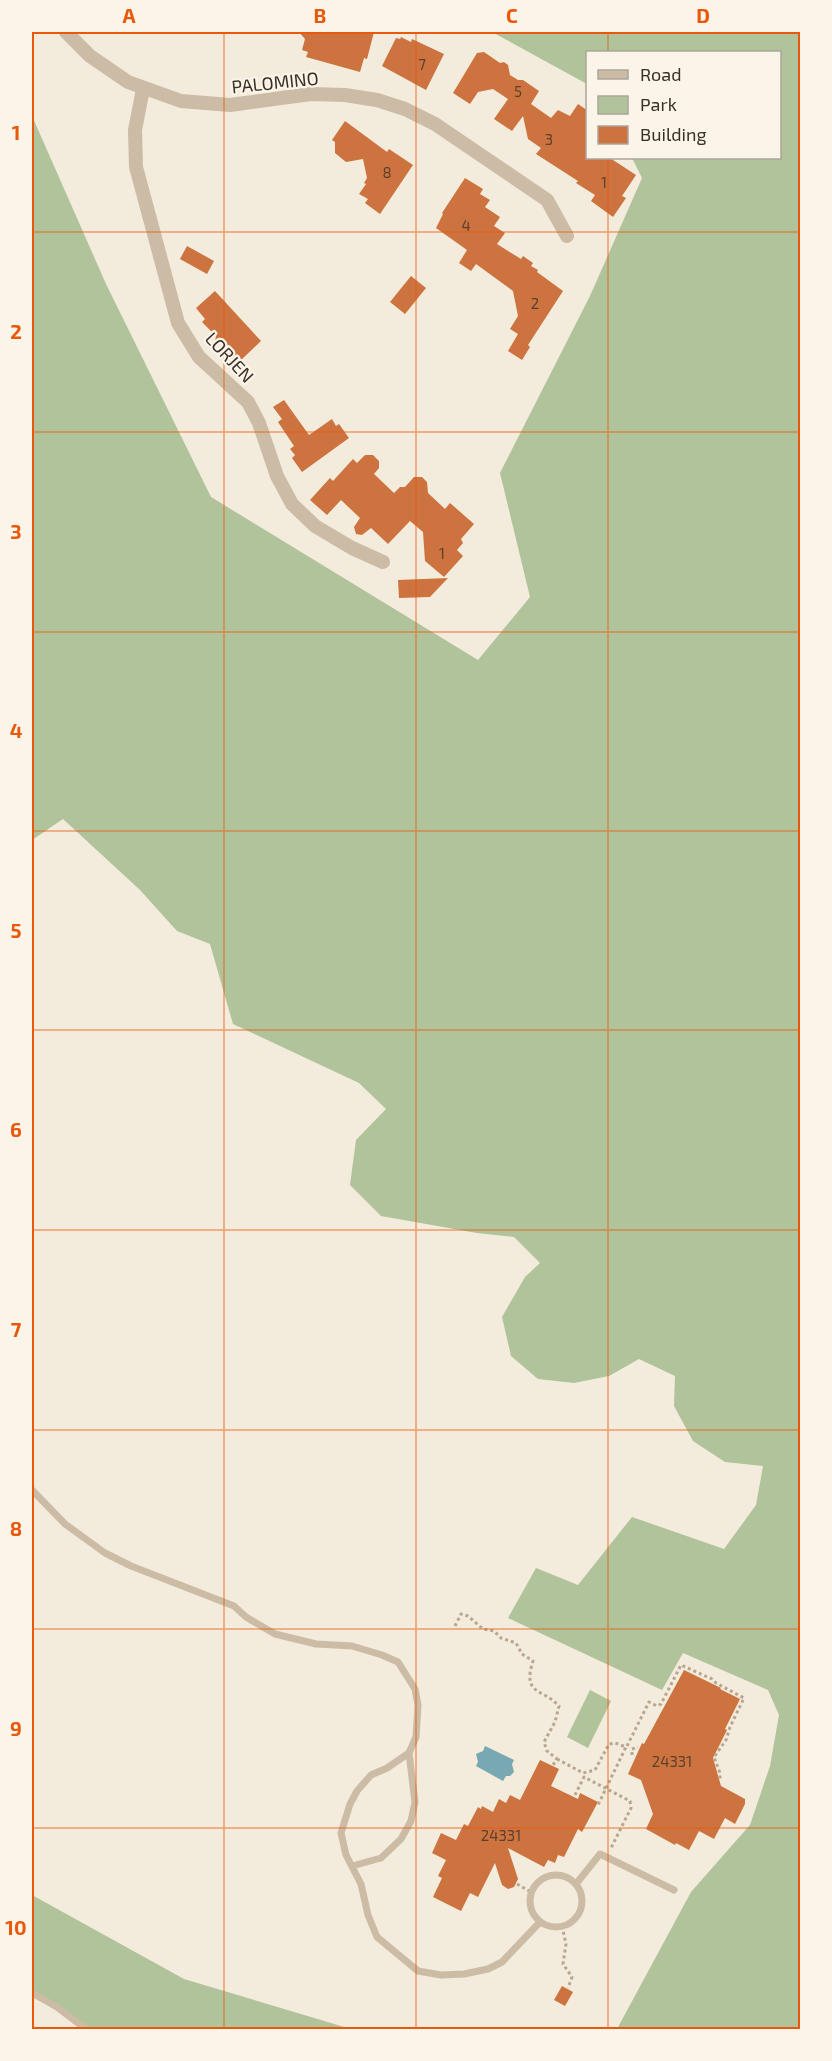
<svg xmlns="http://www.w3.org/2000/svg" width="832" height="2061" font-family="'Exo 2',sans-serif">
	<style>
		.green { fill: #b0c39a }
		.water { fill: #78a9b2 }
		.building { fill: #cd733f }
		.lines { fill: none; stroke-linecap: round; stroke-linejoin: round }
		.path { stroke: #b8a690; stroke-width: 3; stroke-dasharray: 3 3; stroke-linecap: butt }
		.service { stroke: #ccbca6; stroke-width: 7 }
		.minor { stroke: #ccbca6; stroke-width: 14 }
		.grid { fill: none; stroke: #e8590c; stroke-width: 1.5; stroke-opacity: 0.55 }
		.labels { text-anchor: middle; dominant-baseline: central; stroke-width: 4.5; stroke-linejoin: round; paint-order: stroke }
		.number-label { font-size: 15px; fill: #5d402d }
		.street-label { font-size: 18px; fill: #382f27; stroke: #fbf4e8 }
		.neatline { fill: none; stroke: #e8590c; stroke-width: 2 }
		.grid-label { font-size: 20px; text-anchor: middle; font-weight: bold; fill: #e8590c }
	</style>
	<rect width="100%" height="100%" fill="#f3ebdb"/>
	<!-- green -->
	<g class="green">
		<polygon points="492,32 800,32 800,2029 617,2029 691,1892 750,1825 770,1766 779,1715 768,1690 683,1653 662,1690 508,1618 536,1568 578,1585 632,1517 724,1549 756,1505 763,1466 725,1462 693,1441 674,1406 675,1376 639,1359 609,1376 574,1383 538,1379 511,1356 502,1317 525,1277 540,1263 514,1237 477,1233 381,1216 350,1185 356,1140 386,1109 359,1083 233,1024 210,944 177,931 140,890 63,819 32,840 32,116 106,284 211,497 478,660 530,597 500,473 590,296 642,178 632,158 780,158 780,52 588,52 587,84"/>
		<polygon points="590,1690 611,1701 588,1748 567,1737"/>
		<polygon points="32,1895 184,1979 351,2029 83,2029 32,1993"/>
	</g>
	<!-- water -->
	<polygon class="water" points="485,1746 514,1760 512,1764 514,1772 510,1776 506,1776 503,1781 476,1766 478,1762 476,1754 483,1751"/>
	<!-- building -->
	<g class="building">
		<polygon points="299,32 374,32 367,59 364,58 360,72 306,57 308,52 302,50 305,39"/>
		<polygon points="401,37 411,42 412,39 444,54 426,90 382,66 396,38 400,39"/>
		<polygon points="484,52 500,63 504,62 508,65 510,75 518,80 523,80 539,91 531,104 551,118 558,110 570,116 578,104 588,111 588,158 610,158 636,175 622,196 626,198 613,217 591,201 595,195 576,183 578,181 536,154 541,148 528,139 523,116 512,131 494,119 508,99 493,89 478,92 470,104 453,93 477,53"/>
		<polygon points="345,121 387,152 389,149 413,165 380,214 365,203 368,199 359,194 366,184 364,183 367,178 363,159 346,162 335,153 335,142 332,140"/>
		<polygon points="465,178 483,189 480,194 490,200 485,207 500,217 494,226 505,233 497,244 521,259 523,256 533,263 531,266 538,270 537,272 563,291 528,345 530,347 522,360 508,351 518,334 510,329 518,316 513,291 476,264 471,271 459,263 467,250 436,228 443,214 442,213"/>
		<polygon points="187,246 214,261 207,274 180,259"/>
		<polygon points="411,276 426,288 405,314 390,302"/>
		<polygon points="215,291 261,341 239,362 222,343 215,342 216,336 202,322 205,319 196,308"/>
		<polygon points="284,400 309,435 332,419 336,426 339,424 349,438 302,472 292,458 295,455 290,449 294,446 278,422 282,419 273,407"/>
		<polygon points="365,455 373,455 379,461 379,468 374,474 394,493 400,487 405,487 414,477 422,477 427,482 428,493 445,509 450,503 474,524 461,539 463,543 457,550 463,556 444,577 425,561 423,532 410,521 388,544 371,528 362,535 356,534 354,527 360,518 341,500 327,515 310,500 330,478 333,481 353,459 357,463"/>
		<polygon points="448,578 430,597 399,598 398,580"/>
		<polygon points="684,1670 721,1688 720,1689 740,1699 725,1729 727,1730 713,1758 721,1786 745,1799 745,1804 735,1824 725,1818 714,1839 699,1831 689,1850 676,1843 675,1845 646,1829 653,1814 641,1780 628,1774 642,1743 644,1744"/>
		<polygon points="540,1760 559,1769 551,1786 578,1799 580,1793 598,1802 582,1832 578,1829 564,1857 558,1855 555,1863 548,1860 544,1867 508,1848 518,1879 514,1887 508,1889 502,1885 495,1863 478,1897 470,1893 461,1911 433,1897 442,1878 438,1876 446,1860 432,1853 441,1833 456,1840 464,1824 468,1826 478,1807 481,1809 482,1806 493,1812 499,1799 506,1803 510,1795 520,1800"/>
		<polygon points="562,1986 573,1992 565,2006 554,2000"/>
	</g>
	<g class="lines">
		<!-- path -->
		<g class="path">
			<path d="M 455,1626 L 461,1614 L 468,1616 L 483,1629 L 494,1631 L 501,1638 L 516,1643 L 522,1654 L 533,1661 C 522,1695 542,1688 559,1706 L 555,1722 L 544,1742 L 547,1751 L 557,1759 L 553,1765"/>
			<polyline points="627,1746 649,1702 657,1706 661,1704 681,1665 712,1679 716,1683 744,1698 730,1727 726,1740 714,1757 720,1773 720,1780"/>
			<polyline points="632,1755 632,1749 638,1747"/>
			<polyline points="557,1759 583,1773 595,1770 609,1744 615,1743 626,1747 597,1807"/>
			<polyline points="575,1795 584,1777 630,1801 631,1808 611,1848"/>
			<polyline points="517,1884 531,1892"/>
			<polyline points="562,1926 566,1944 563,1964 572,1977 568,1988"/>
		</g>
		<!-- service -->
		<g class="service">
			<polyline points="32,1490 65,1524 105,1553 131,1566 234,1606 246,1617 275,1634 316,1644 352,1646 382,1655 398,1662 415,1689 418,1705 416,1737 409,1753 387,1768 371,1775 357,1791 350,1804 341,1833 346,1855 361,1884 368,1915 377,1937 418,1971 441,1975 464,1974 488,1969 502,1962 540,1922"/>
			<polyline points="352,1866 381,1858 401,1839 411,1821 415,1802 409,1753"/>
			<circle cx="556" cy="1901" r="26"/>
			<polyline points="576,1884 600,1854 674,1890"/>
			<polyline points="32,1993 57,2007 87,2030"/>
		</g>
		<!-- minor -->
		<g class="minor">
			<polyline points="66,32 90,56 128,82 181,101 230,105 311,94 345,95 377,100 405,109 435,124 547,200 567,236"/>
			<polyline points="143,89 135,130 136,167 178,323 199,357 248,402 259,423 277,476 292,504 315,526 352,548 383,562"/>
		</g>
	</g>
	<!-- grid -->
	<path class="grid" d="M 224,32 L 224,2030M 416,32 L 416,2030M 608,32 L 608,52M 608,158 L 608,2030M 32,232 L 800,232M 32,432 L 800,432M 32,632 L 800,632M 32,831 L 800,831M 32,1030 L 800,1030M 32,1230 L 800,1230M 32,1430 L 800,1430M 32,1629 L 800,1629M 32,1828 L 800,1828"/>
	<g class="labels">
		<!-- number labels -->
		<g class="number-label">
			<text x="422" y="64">7</text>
			<text x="518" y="91">5</text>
			<text x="549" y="139">3</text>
			<text x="387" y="172">8</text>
			<text x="604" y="182">1</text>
			<text x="466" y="225">4</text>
			<text x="535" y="303">2</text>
			<text x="442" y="553">1</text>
			<text x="672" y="1761">24331</text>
			<text x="501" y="1835">24331</text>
		</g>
		<!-- street labels -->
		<g class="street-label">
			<text transform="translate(275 82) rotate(-6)">PALOMINO</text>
			<text transform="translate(230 357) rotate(47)">LORJEN</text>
		</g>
	</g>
	<!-- border -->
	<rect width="832" height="2061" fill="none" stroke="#fbf4e8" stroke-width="66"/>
	<!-- legend -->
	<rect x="586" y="51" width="195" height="108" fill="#fbf4e8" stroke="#ada59b" stroke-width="1.5"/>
	<rect x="598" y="70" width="30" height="9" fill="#ccbca6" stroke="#ada59b" stroke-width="1.5"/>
	<text x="640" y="81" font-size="18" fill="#382f27">Road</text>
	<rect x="598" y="96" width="30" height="18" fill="#b0c39a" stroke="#ada59b" stroke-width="1.5"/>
	<text x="640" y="111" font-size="18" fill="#382f27">Park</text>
	<rect x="598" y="126" width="30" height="18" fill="#cd733f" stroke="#ada59b" stroke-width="1.5"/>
	<text x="640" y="141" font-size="18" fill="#382f27">Building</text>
	<rect x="33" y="33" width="766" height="1995" class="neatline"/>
	<g class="grid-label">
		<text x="129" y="23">A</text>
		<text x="320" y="23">B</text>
		<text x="512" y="23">C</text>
		<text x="703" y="23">D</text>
		<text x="16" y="140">1</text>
		<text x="16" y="339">2</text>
		<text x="16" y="539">3</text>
		<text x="16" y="738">4</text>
		<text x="16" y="938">5</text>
		<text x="16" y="1137">6</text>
		<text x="16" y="1337">7</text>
		<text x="16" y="1536">8</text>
		<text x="16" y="1736">9</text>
		<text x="16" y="1935">10</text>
	</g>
</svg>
